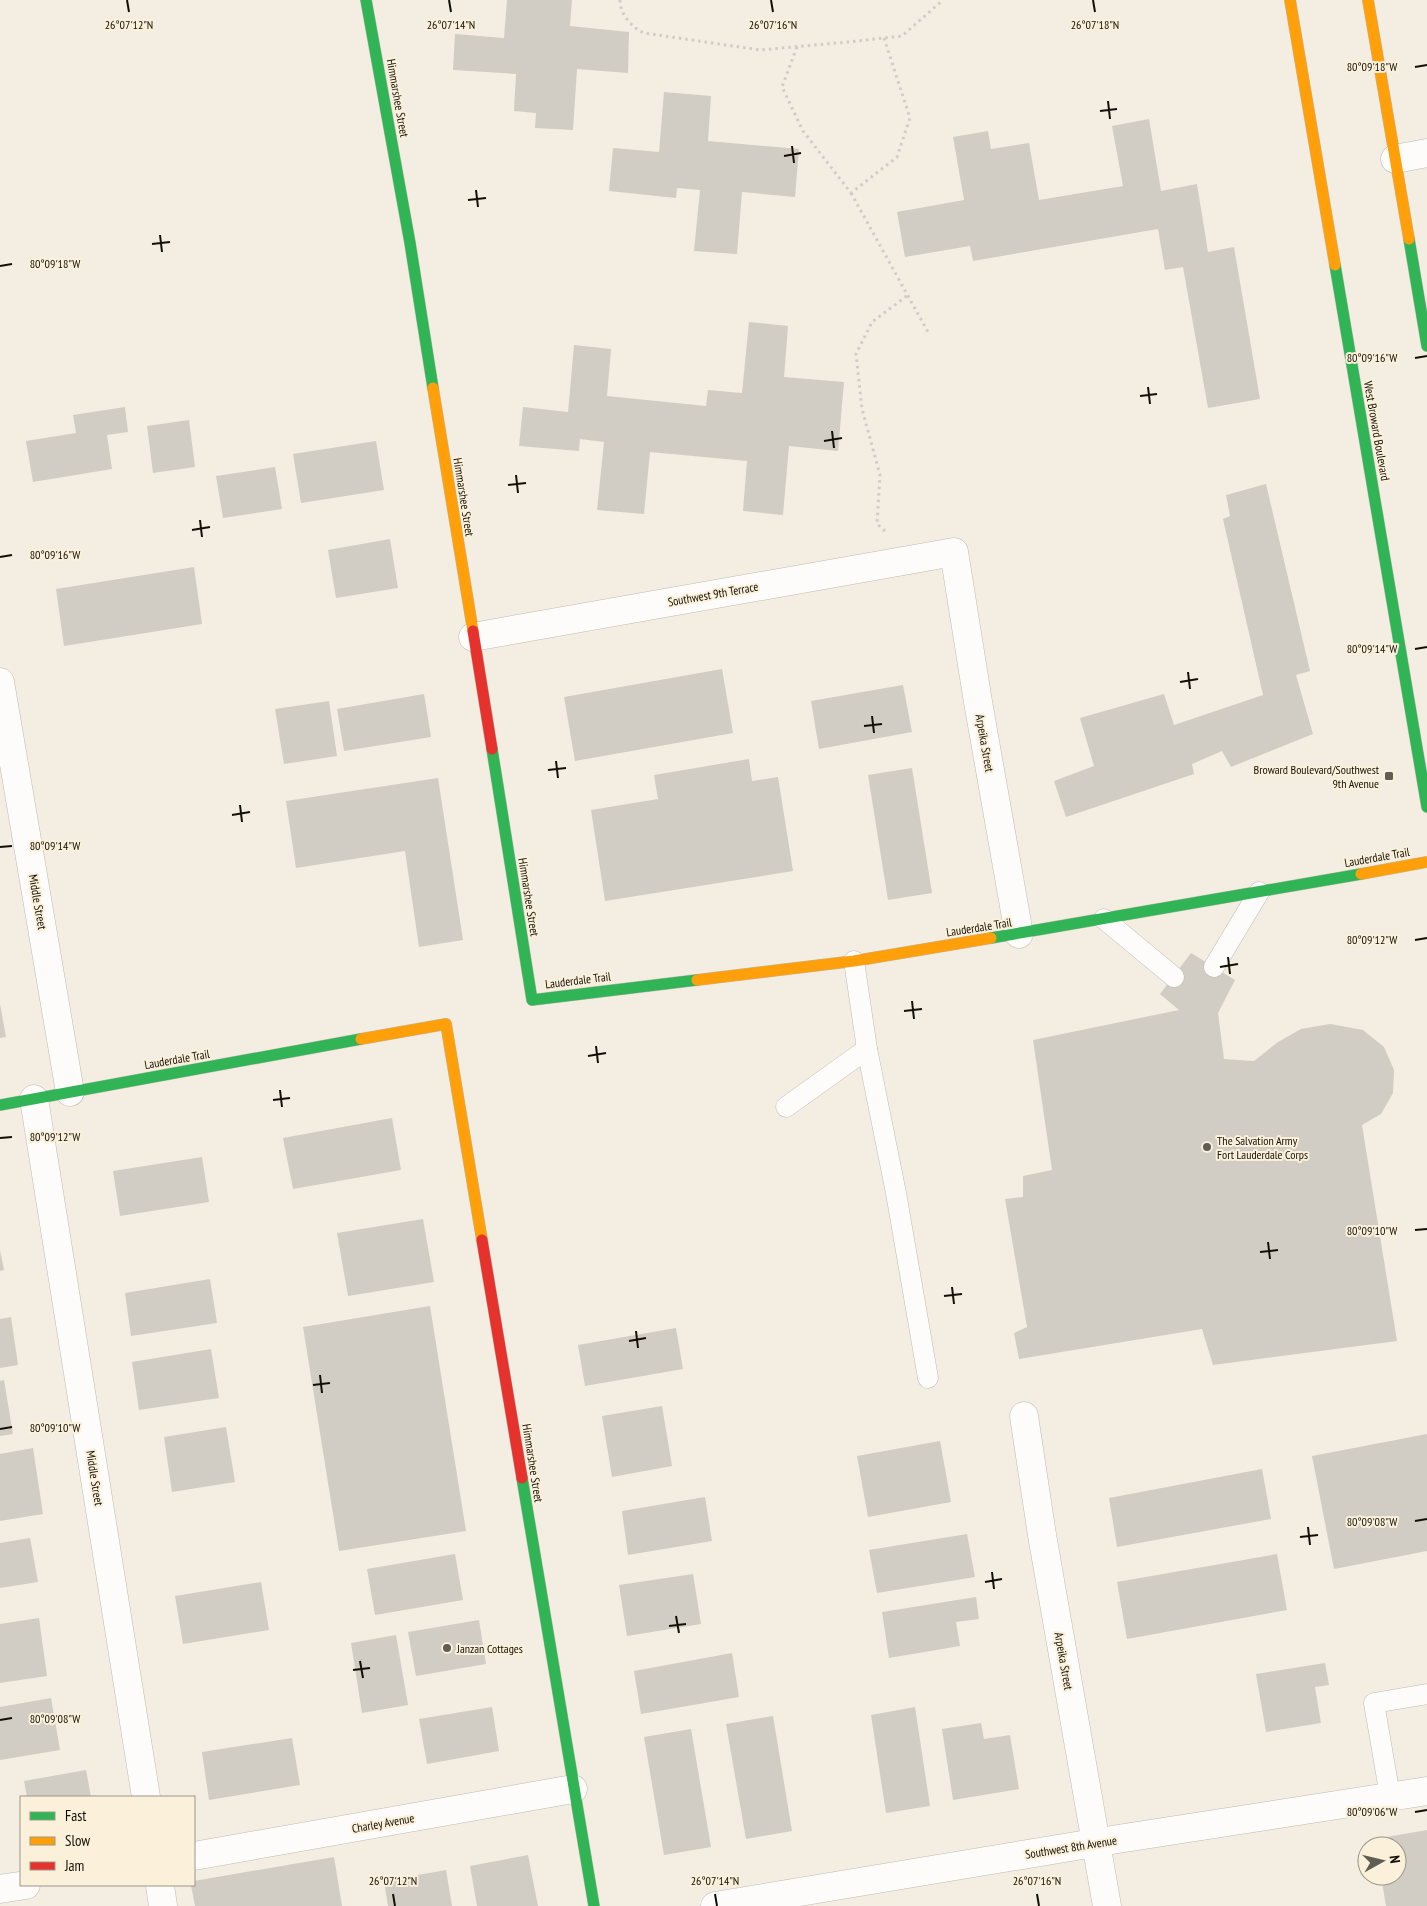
<svg xmlns="http://www.w3.org/2000/svg" width="1427" height="1906" font-family="'PT Sans Narrow',sans-serif">
	<style>
		.building { fill: #d2cdc4 }
		.lines { fill: none; stroke-linecap: round; stroke-linejoin: round }
		.lane-casing { stroke: #bfbab1; stroke-width: 21 }
		.street-casing { stroke: #bfbab1; stroke-width: 29 }
		.fast-casing { stroke: #bfbab1; stroke-width: 12 }
		.slow-casing { stroke: #bfbab1; stroke-width: 12 }
		.jam-casing { stroke: #bfbab1; stroke-width: 12 }
		.path { stroke: #cfcdc9; stroke-width: 3; stroke-dasharray: 2.5 4; stroke-linecap: butt }
		.lane { stroke: #fdfcfb; stroke-width: 20 }
		.street { stroke: #fdfcfb; stroke-width: 28 }
		.fast { stroke: #30b455; stroke-width: 11 }
		.slow { stroke: #ff9f0a; stroke-width: 11 }
		.jam { stroke: #e5322d; stroke-width: 11 }
		.ticks { fill: none; stroke: #120f07; stroke-width: 2 }
		.poi-dot { fill: #615d54; stroke: #fbf0da; stroke-width: 2 }
		.labels { text-anchor: middle; dominant-baseline: central; stroke-width: 4; stroke-linejoin: round; paint-order: stroke }
		.street-label { font-size: 12px; fill: #120f07; stroke: #fbf0da }
		.poi-label { font-size: 12px; fill: #120f07; stroke: #fbf0da; text-anchor: start }
		.ticks-label { font-size: 12px; text-anchor: middle; fill: #120f07; stroke: #fbf0da; stroke-width: 4; stroke-linejoin: round; paint-order: stroke }
	</style>
	<rect width="100%" height="100%" fill="#f3ede2"/>
	<!-- building -->
	<g class="building">
		<polygon points="507,0 572,0 570,26 629,32 628,73 577,69 573,130 535,128 536,113 514,111 516,74 453,70 455,34 504,38"/>
		<polygon points="664,92 711,96 708,141 799,149 795,197 742,192 737,254 694,251 700,190 677,188 676,198 609,191 613,148 659,152"/>
		<polygon points="1149,119 1161,191 1197,184 1208,252 1234,247 1260,399 1208,408 1183,267 1165,270 1158,229 973,261 970,246 905,257 897,212 964,200 953,137 988,131 991,149 1029,143 1039,200 1123,186 1112,126"/>
		<polygon points="749,322 788,326 784,377 844,382 838,451 789,446 783,515 743,511 747,461 650,452 644,514 597,510 604,442 580,439 579,451 519,446 523,407 568,412 574,345 611,349 607,396 706,406 708,390 742,393"/>
		<polygon points="125,407 128,432 107,435 112,469 33,482 26,441 76,433 73,415"/>
		<polygon points="189,420 195,467 153,473 147,426"/>
		<polygon points="376,441 384,490 301,503 293,454"/>
		<polygon points="275,467 282,509 223,518 216,476"/>
		<polygon points="1266,484 1310,671 1296,675 1313,734 1231,767 1222,751 1192,764 1194,774 1066,817 1054,781 1094,766 1080,718 1164,694 1174,725 1263,695 1223,519 1230,516 1226,495"/>
		<polygon points="390,539 398,588 336,598 328,550"/>
		<polygon points="194,567 202,624 64,646 56,589"/>
		<polygon points="722,669 733,733 575,761 564,697"/>
		<polygon points="903,685 912,732 819,749 811,701"/>
		<polygon points="424,694 431,737 344,751 337,709"/>
		<polygon points="329,701 337,756 284,764 275,709"/>
		<polygon points="749,759 752,781 778,777 793,871 605,901 591,810 658,799 654,775"/>
		<polygon points="912,768 932,893 888,900 868,775"/>
		<polygon points="438,778 463,940 419,947 405,851 296,868 286,801"/>
		<polygon points="1191,953 1235,980 1218,1013 1224,1059 1254,1061 1278,1042 1301,1029 1330,1024 1363,1030 1384,1047 1394,1070 1393,1093 1381,1114 1362,1125 1397,1341 1213,1365 1202,1329 1019,1359 1014,1333 1027,1327 1005,1199 1023,1197 1023,1176 1052,1170 1033,1040 1179,1010 1160,994"/>
		<polygon points="0,1004 6,1037 0,1038"/>
		<polygon points="392,1118 401,1170 293,1189 283,1138"/>
		<polygon points="202,1157 209,1202 120,1216 113,1171"/>
		<polygon points="423,1219 434,1282 348,1296 337,1233"/>
		<polygon points="0,1250 4,1270 0,1271"/>
		<polygon points="210,1279 217,1323 131,1336 125,1293"/>
		<polygon points="430,1306 466,1531 339,1551 303,1327"/>
		<polygon points="11,1317 18,1365 0,1368 0,1319"/>
		<polygon points="676,1328 683,1369 585,1386 578,1345"/>
		<polygon points="211,1349 219,1398 139,1410 132,1362"/>
		<polygon points="4,1380 13,1434 0,1436 0,1381"/>
		<polygon points="662,1406 672,1466 612,1477 602,1416"/>
		<polygon points="226,1427 235,1482 172,1492 164,1437"/>
		<polygon points="1427,1434 1427,1551 1334,1569 1312,1456"/>
		<polygon points="940,1441 951,1502 868,1517 857,1456"/>
		<polygon points="33,1448 43,1514 0,1521 0,1454"/>
		<polygon points="1262,1469 1271,1519 1117,1547 1109,1498"/>
		<polygon points="705,1497 712,1541 628,1555 622,1511"/>
		<polygon points="967,1534 975,1577 877,1593 869,1550"/>
		<polygon points="30,1538 38,1582 0,1588 0,1543"/>
		<polygon points="455,1554 463,1600 375,1615 367,1569"/>
		<polygon points="1277,1554 1287,1610 1127,1639 1117,1582"/>
		<polygon points="693,1574 701,1624 627,1636 619,1585"/>
		<polygon points="261,1582 269,1630 183,1644 175,1596"/>
		<polygon points="976,1597 979,1619 956,1622 960,1646 889,1658 882,1612"/>
		<polygon points="39,1618 47,1676 0,1683 0,1624"/>
		<polygon points="479,1620 486,1664 416,1676 408,1632"/>
		<polygon points="396,1635 408,1705 362,1713 351,1643"/>
		<polygon points="732,1653 739,1697 641,1714 634,1671"/>
		<polygon points="1325,1663 1329,1685 1315,1687 1321,1723 1266,1732 1256,1674"/>
		<polygon points="51,1698 60,1750 0,1760 0,1707"/>
		<polygon points="492,1707 499,1751 427,1764 419,1719"/>
		<polygon points="915,1707 930,1806 886,1813 871,1715"/>
		<polygon points="773,1716 792,1831 746,1839 726,1724"/>
		<polygon points="981,1723 984,1739 1010,1735 1019,1789 953,1800 942,1729"/>
		<polygon points="691,1729 711,1847 664,1855 644,1737"/>
		<polygon points="292,1738 300,1785 209,1800 202,1752"/>
		<polygon points="86,1770 91,1797 27,1797 24,1781"/>
		<polygon points="1427,1830 1427,1906 1386,1906 1381,1876 1397,1876 1397,1846 1376,1846 1375,1839"/>
		<polygon points="528,1855 538,1906 477,1906 470,1866"/>
		<polygon points="334,1857 342,1906 195,1906 191,1885 194,1885 194,1881"/>
		<polygon points="446,1870 452,1906 388,1906 384,1881"/>
	</g>
	<g class="lines">
		<defs>
			<g id="lane">
				<polyline points="1104,919 1174,977"/>
				<polyline points="854,961 867,1049 896,1193 928,1378"/>
				<polyline points="1214,967 1259,892"/>
				<polyline points="786,1107 867,1049"/>
				<polyline points="1390,1796 1374,1703 1427,1694"/>
			</g>
			<g id="street">
				<polyline points="1395,159 1427,153"/>
				<polyline points="473,637 954,552 978,702 1019,934"/>
				<polyline points="0,682 70,1092"/>
				<polyline points="34,1099 146,1797"/>
				<polyline points="1024,1416 1042,1535 1107,1906"/>
				<polyline points="194,1856 573,1789"/>
				<polyline points="160,1885 163,1906"/>
				<polyline points="0,1889 26,1885"/>
				<polyline points="715,1906 1118,1839 1427,1791"/>
			</g>
			<g id="fast">
				<polyline points="366,0 410,243 433,388"/>
				<polyline points="1409,239 1427,346"/>
				<polyline points="1335,265 1427,807"/>
				<polyline points="492,749 532,1000 697,980"/>
				<polyline points="991,938 1361,874"/>
				<polyline points="0,1105 361,1039"/>
				<polyline points="522,1478 594,1906"/>
			</g>
			<g id="slow">
				<polyline points="1290,0 1335,265"/>
				<polyline points="1368,0 1409,239"/>
				<polyline points="433,388 473,631"/>
				<polyline points="1361,874 1427,862"/>
				<polyline points="697,980 854,961 991,938"/>
				<polyline points="361,1039 446,1024 482,1240"/>
			</g>
			<g id="jam">
				<polyline points="473,631 492,749"/>
				<polyline points="482,1240 522,1478"/>
			</g>
		</defs>
		<!-- lane casing -->
		<use href="#lane" class="lane-casing"/>
		<!-- street casing -->
		<use href="#street" class="street-casing"/>
		<!-- fast casing -->
		<use href="#fast" class="fast-casing"/>
		<!-- slow casing -->
		<use href="#slow" class="slow-casing"/>
		<!-- jam casing -->
		<use href="#jam" class="jam-casing"/>
		<!-- path -->
		<g class="path">
			<path d="M 620,0 C 620,14 632,28 644,33 L 760,50 L 848,42 L 902,36 L 943,0"/>
			<polyline points="797,47 782,87 803,131 851,193 897,157 910,118 884,38"/>
			<polyline points="851,193 928,332"/>
			<polyline points="885,531 877,524 880,475 862,409 856,354 872,322 908,295"/>
		</g>
		<!-- lane -->
		<use href="#lane" class="lane"/>
		<!-- street -->
		<use href="#street" class="street"/>
		<!-- fast -->
		<use href="#fast" class="fast"/>
		<!-- slow -->
		<use href="#slow" class="slow"/>
		<!-- jam -->
		<use href="#jam" class="jam"/>
	</g>
	<!-- ticks -->
	<path class="ticks" d="M 127,0 L 129,12M 449,0 L 451,12M 771,0 L 773,12M 1093,0 L 1095,12M 1415,67 L 1427,65M 1108,101 L 1110,119M 1100,111 L 1117,109M 792,146 L 794,163M 784,156 L 801,153M 476,190 L 478,207M 468,200 L 486,198M 160,235 L 162,252M 152,244 L 170,242M 0,266 L 12,264M 1415,358 L 1427,356M 1148,387 L 1150,404M 1140,396 L 1157,394M 832,431 L 834,448M 824,441 L 842,438M 516,475 L 518,493M 508,485 L 526,483M 200,520 L 202,537M 192,530 L 210,527M 0,557 L 12,555M 1415,649 L 1427,647M 1188,672 L 1190,689M 1180,682 L 1198,679M 872,716 L 874,733M 864,726 L 882,724M 556,761 L 558,778M 548,770 L 566,768M 240,805 L 242,822M 232,815 L 250,812M 0,847 L 12,846M 1415,940 L 1427,938M 1228,957 L 1230,974M 1220,967 L 1238,964M 912,1001 L 914,1019M 904,1011 L 922,1009M 596,1046 L 598,1063M 588,1056 L 606,1053M 280,1090 L 282,1107M 273,1100 L 290,1098M 0,1138 L 12,1137M 1415,1230 L 1427,1229M 1268,1242 L 1270,1259M 1260,1252 L 1278,1250M 952,1287 L 954,1304M 944,1296 L 962,1294M 636,1331 L 638,1348M 629,1341 L 646,1338M 320,1375 L 322,1393M 313,1385 L 330,1383M 0,1429 L 12,1427M 1415,1521 L 1427,1519M 1308,1527 L 1310,1545M 1300,1537 L 1318,1535M 992,1572 L 994,1589M 985,1582 L 1002,1579M 676,1616 L 679,1633M 669,1626 L 686,1624M 360,1661 L 363,1678M 353,1670 L 370,1668M 0,1720 L 12,1718M 1415,1812 L 1427,1810M 393,1894 L 395,1906M 715,1894 L 717,1906M 1037,1894 L 1039,1906"/>
	<!-- markers -->
	<g class="poi-dot">
		<rect x="1384" y="771" width="10" height="10" rx="2.5"/>
		<circle cx="1207" cy="1147" r="5"/>
		<circle cx="447" cy="1648" r="5"/>
	</g>
	<g class="labels">
		<!-- street labels -->
		<g class="street-label">
			<text transform="translate(398 98) rotate(80)">Himmarshee Street</text>
			<text transform="translate(1377 431) rotate(80)">West Broward Boulevard</text>
			<text transform="translate(464 497) rotate(81)">Himmarshee Street</text>
			<text transform="translate(713 594) rotate(-10)">Southwest 9th Terrace</text>
			<text transform="translate(985 743) rotate(80)">Arpeika Street</text>
			<text transform="translate(1377 857) rotate(-10)">Lauderdale Trail</text>
			<text transform="translate(529 897) rotate(81)">Himmarshee Street</text>
			<text transform="translate(38 902) rotate(80)">Middle Street</text>
			<text transform="translate(979 927) rotate(-9)">Lauderdale Trail</text>
			<text transform="translate(578 980) rotate(-7)">Lauderdale Trail</text>
			<text transform="translate(177 1059) rotate(-10)">Lauderdale Trail</text>
			<text transform="translate(533 1463) rotate(81)">Himmarshee Street</text>
			<text transform="translate(95 1478) rotate(81)">Middle Street</text>
			<text transform="translate(1064 1661) rotate(80)">Arpeika Street</text>
			<text transform="translate(383 1823) rotate(-10)">Charley Avenue</text>
			<text transform="translate(1071 1847) rotate(-9)">Southwest 8th Avenue</text>
		</g>
		<!-- poi labels -->
		<g class="poi-label">
			<text x="1379" y="769" text-anchor="end">Broward Boulevard/Southwest<tspan x="1379" dy="14">9th Avenue</tspan></text>
			<text x="1217" y="1140">The Salvation Army<tspan x="1217" dy="14">Fort Lauderdale Corps</tspan></text>
			<text x="457" y="1648">Janzan Cottages</text>
		</g>
	</g>
	<g class="ticks-label">
		<text x="129" y="29">26°07'12"N</text>
		<text x="451" y="29">26°07'14"N</text>
		<text x="773" y="29">26°07'16"N</text>
		<text x="1095" y="29">26°07'18"N</text>
		<text x="1372" y="71">80°09'18"W</text>
		<text x="55" y="268">80°09'18"W</text>
		<text x="1372" y="362">80°09'16"W</text>
		<text x="55" y="559">80°09'16"W</text>
		<text x="1372" y="653">80°09'14"W</text>
		<text x="55" y="850">80°09'14"W</text>
		<text x="1372" y="944">80°09'12"W</text>
		<text x="55" y="1141">80°09'12"W</text>
		<text x="1372" y="1235">80°09'10"W</text>
		<text x="55" y="1432">80°09'10"W</text>
		<text x="1372" y="1526">80°09'08"W</text>
		<text x="55" y="1723">80°09'08"W</text>
		<text x="1372" y="1816">80°09'06"W</text>
		<text x="393" y="1885">26°07'12"N</text>
		<text x="715" y="1885">26°07'14"N</text>
		<text x="1037" y="1885">26°07'16"N</text>
	</g>
	<!-- legend -->
	<rect x="20" y="1796" width="175" height="90" fill="#fbf0da" stroke="#9e9686"/>
	<rect x="30" y="1812" width="25" height="8" fill="#30b455" stroke="#9e9686"/>
	<text x="65" y="1821" font-size="15" fill="#120f07">Fast</text>
	<rect x="30" y="1837" width="25" height="8" fill="#ff9f0a" stroke="#9e9686"/>
	<text x="65" y="1846" font-size="15" fill="#120f07">Slow</text>
	<rect x="30" y="1862" width="25" height="8" fill="#e5322d" stroke="#9e9686"/>
	<text x="65" y="1871" font-size="15" fill="#120f07">Jam</text>
	<!-- north arrow -->
	<g transform="translate(1382 1861) rotate(82)"><circle r="24" fill="#fbf0da" stroke="#9e9686"/>
	<path d="M0-4L9 19L0 12L-9 19Z" fill="#615d54"/>
	<text y="-8" font-size="14" font-weight="bold" text-anchor="middle" fill="#120f07">N</text>
	</g>
</svg>
